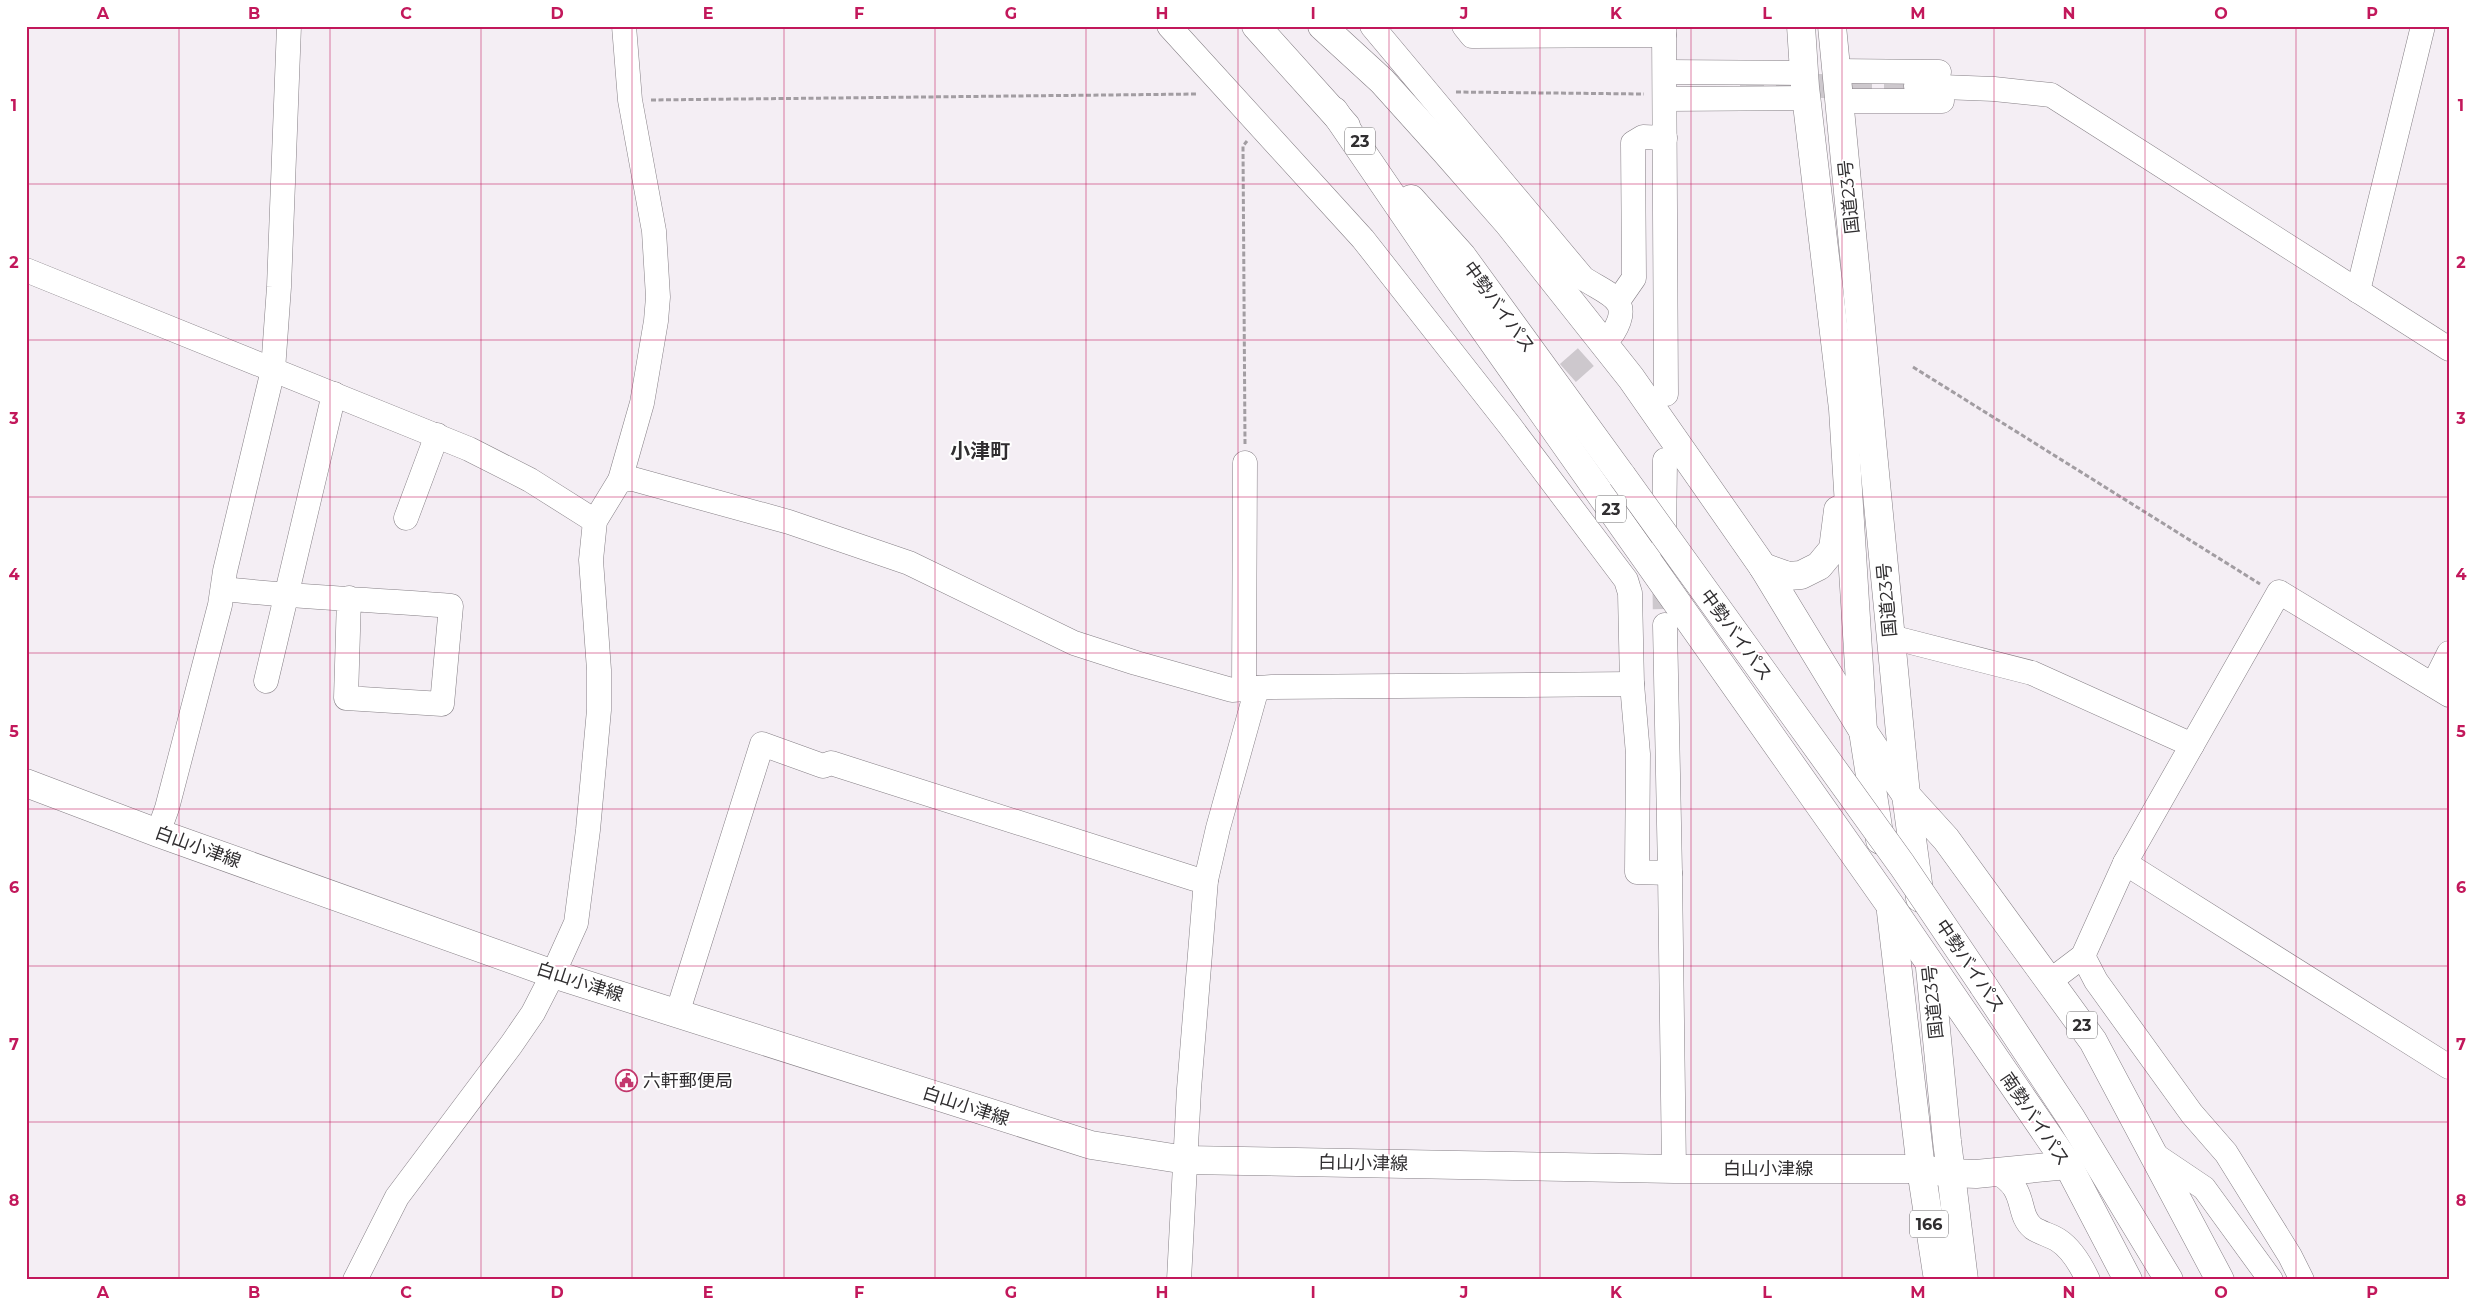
<svg xmlns="http://www.w3.org/2000/svg" width="2475" height="1306" font-family="Montserrat,'Noto Sans JP',sans-serif">
	<style>
		.lines { fill: none; stroke-linecap: round; stroke-linejoin: round }
		.minor-tunnel { stroke: #cdc8cd; stroke-width: 24; stroke-dasharray: 24 12; stroke-linecap: butt }
		.minor-casing { stroke: #857f85; stroke-width: 25 }
		.major-casing { stroke: #857f85; stroke-width: 29 }
		.highway-casing { stroke: #857f85; stroke-width: 29 }
		.path { stroke: #a29da2; stroke-width: 3; stroke-dasharray: 5 2.5; stroke-linecap: butt }
		.minor { stroke: #fff; stroke-width: 24 }
		.major { stroke: #fff; stroke-width: 28 }
		.highway { stroke: #fff; stroke-width: 28 }
		.highway-bridge-casing { stroke: #857f85; stroke-width: 29; stroke-linecap: butt }
		.highway-bridge { stroke: #fff; stroke-width: 28 }
		.grid { fill: none; stroke: #c2185b; stroke-width: 1; stroke-opacity: 0.55 }
		.labels { text-anchor: middle; dominant-baseline: central; stroke-width: 4; stroke-linejoin: round; paint-order: stroke }
		.shield { fill: #fff; stroke: #6e6d6e; stroke-width: 1 }
		.shield-label { font-size: 16px; font-weight: bold; fill: #302e30 }
		.street-label { font-size: 18px; fill: #302e30; stroke: #fff }
		.poi-label { font-size: 18px; fill: #302e30; stroke: #fff; text-anchor: start }
		.quarter-label { font-size: 20px; font-weight: bold; fill: #302e30; stroke: #fff }
		.neatline { fill: none; stroke: #c2185b; stroke-width: 2 }
		.grid-label { font-size: 16px; text-anchor: middle; font-weight: bold; fill: #c2185b }
	</style>
	<rect width="100%" height="100%" fill="#f4eef4"/>
	<g class="lines">
		<!-- minor-tunnel -->
		<g class="minor-tunnel">
			<polyline points="1740,86 1916,86"/>
			<polyline points="1541,397 1613,333"/>
			<polyline points="1664,549 1665,625"/>
		</g>
		<defs>
			<g id="minor">
				<polyline points="1169,26 1363,239 1510,426 1626,580 1630,593 1632,684"/>
				<path d="M 1372,26 L 1583,278 C 1608,295 1634,299 1613,333"/>
				<polyline points="1464,26 1472,36 1664,35"/>
				<polyline points="1664,26 1666,394"/>
				<polyline points="1836,71 1939,72"/>
				<polyline points="1665,72 1804,73"/>
				<polyline points="1916,86 1994,89 2051,95 2449,349"/>
				<polyline points="1665,99 1807,98"/>
				<polyline points="1839,101 1942,101"/>
				<polyline points="26,270 469,449 530,480 595,521"/>
				<polyline points="2358,291 2423,26"/>
				<polyline points="1618,301 1634,278 1633,143 1643,137 1665,138"/>
				<polyline points="620,480 633,479 789,522 909,563 1074,643 1136,663 1232,690 1272,687 1632,684 1638,754 1637,872 1670,873"/>
				<polyline points="406,518 437,435"/>
				<polyline points="1664,543 1665,460"/>
				<path d="M 223,589 C 299,597 375,600 451,606 L 442,704 L 346,698 L 349,598"/>
				<polyline points="1665,625 1670,873 1674,1169"/>
				<polyline points="1891,637 2032,673 2192,745"/>
				<polyline points="266,681 334,394"/>
				<polyline points="2433,685 2449,653"/>
				<polyline points="1244,689 1245,463"/>
				<polyline points="158,833 167,808 220,605 225,571 273,370 279,287 289,26"/>
				<polyline points="2125,863 2449,1067"/>
				<polyline points="2083,956 2096,981 2192,1114 2226,1153 2290,1256 2302,1280"/>
				<polyline points="2050,981 2083,956 2125,863 2279,592 2449,695"/>
				<polyline points="677,1014 762,744 823,766 831,763 1195,879 1206,880"/>
				<polyline points="2152,1153 2204,1188 2271,1280"/>
				<path d="M 1996,1172 C 2029,1189 2015,1213 2033,1228 C 2040,1233 2050,1235 2058,1240 C 2072,1249 2081,1265 2088,1280"/>
				<polyline points="355,1280 397,1197 511,1045 533,1013 553,974 576,923 588,830 599,710 599,670 591,560 595,521 620,480 642,403 656,321 658,297 654,231 630,100 624,26"/>
				<polyline points="1179,1280 1189,1089 1206,880 1218,828 1257,688"/>
			</g>
			<polyline id="major" points="26,783 158,833 553,974 1091,1145 1186,1160 1674,1169 1921,1169 1943,1172"/>
			<g id="highway">
				<polyline points="1256,26 1346,126"/>
				<polyline points="1322,26 1382,81 1445,151 1509,224 1631,378 1763,567 1863,731 1906,795 1946,839 2093,1041 2220,1280"/>
				<polyline points="1801,26 1805,87 1843,409 1863,731 1880,840"/>
				<polyline points="1832,26 1906,795 1920,898"/>
				<polyline points="1334,111 1446,275 1890,905 2068,1165 2128,1280"/>
				<polyline points="1411,199 1462,256 1622,476"/>
				<polyline points="1763,567 1788,576 1801,575 1819,566 1833,549 1838,510"/>
				<polyline points="1891,912 1921,1169 1938,1280"/>
				<polyline points="1930,968 1947,1141 1964,1280"/>
				<polyline points="1983,985 2071,1118 2169,1280"/>
				<polyline points="1951,1173 1976,1174 2068,1165"/>
			</g>
		</defs>
		<!-- minor casing -->
		<use href="#minor" class="minor-casing"/>
		<!-- major casing -->
		<use href="#major" class="major-casing"/>
		<!-- highway casing -->
		<use href="#highway" class="highway-casing"/>
		<!-- path -->
		<g class="path">
			<polyline points="1456,92 1644,94"/>
			<polyline points="651,100 1196,94"/>
			<polyline points="1913,367 2260,584"/>
			<polyline points="1245,444 1243,146 1247,141"/>
		</g>
		<!-- minor -->
		<use href="#minor" class="minor"/>
		<!-- major -->
		<use href="#major" class="major"/>
		<!-- highway -->
		<use href="#highway" class="highway"/>
		<defs>
			<polyline id="highway-bridge" points="1622,476 1902,865 1983,985"/>
		</defs>
		<!-- highway-bridge casing -->
		<use href="#highway-bridge" class="highway-bridge-casing"/>
		<!-- highway-bridge -->
		<use href="#highway-bridge" class="highway-bridge"/>
	</g>
	<!-- grid -->
	<path class="grid" d="M 179,26 L 179,1280M 330,26 L 330,1280M 481,26 L 481,1280M 632,26 L 632,1280M 784,26 L 784,1280M 935,26 L 935,1280M 1086,26 L 1086,1280M 1238,26 L 1238,1280M 1389,26 L 1389,1280M 1540,26 L 1540,1280M 1691,26 L 1691,1280M 1842,26 L 1842,1280M 1994,26 L 1994,1280M 2145,26 L 2145,1280M 2296,26 L 2296,1280M 26,184 L 2449,184M 26,340 L 2449,340M 26,497 L 2449,497M 26,653 L 2449,653M 26,809 L 2449,809M 26,966 L 2449,966M 26,1122 L 2449,1122"/>
	<!-- icons -->
	<defs>
		<symbol id="civic-ring" viewBox="-11 -11 22 22"><circle r="9.5" fill="#fff" stroke="#c3386d" stroke-width="1.5"/><path d="M-.6-6.5H3V-4.5H.6V-3L4-1V1h2V6H-6V1h2V-1L-.6-3ZM-1.2 2.5V6h2.4V2.5Z" fill="#c3386d"/></symbol>
	</defs>
	<g fill-rule="evenodd">
		<use href="#civic-ring" x="614" y="1068" width="25" height="25"/>
	</g>
	<g class="labels">
		<!-- shield labels -->
		<g class="shield">
			<rect x="1345" y="127.5" width="30" height="27" rx="4"/>
			<rect x="1596" y="495.5" width="30" height="27" rx="4"/>
			<rect x="2067" y="1011.5" width="30" height="27" rx="4"/>
			<rect x="1910" y="1210.5" width="38" height="27" rx="4"/>
		</g>
		<g class="shield-label">
			<text x="1360" y="141">23</text>
			<text x="1611" y="509">23</text>
			<text x="2082" y="1025">23</text>
			<text x="1929" y="1224">166</text>
		</g>
		<!-- street labels -->
		<g class="street-label">
			<text transform="translate(1849 197) rotate(-96)">国道23号</text>
			<text transform="translate(1499 307) rotate(54)">中勢バイパス</text>
			<text transform="translate(1887 600) rotate(-95)">国道23号</text>
			<text transform="translate(1736 635) rotate(54)">中勢バイパス</text>
			<text transform="translate(198 847) rotate(20)">白山小津線</text>
			<text transform="translate(1970 966) rotate(56)">中勢バイパス</text>
			<text transform="translate(580 982) rotate(18)">白山小津線</text>
			<text transform="translate(1933 1002) rotate(-96)">国道23号</text>
			<text transform="translate(966 1106) rotate(18)">白山小津線</text>
			<text transform="translate(2035 1119) rotate(56)">南勢バイパス</text>
			<text transform="translate(1363 1163) rotate(1)">白山小津線</text>
			<text x="1768" y="1169">白山小津線</text>
		</g>
		<!-- poi labels -->
		<g class="poi-label">
			<text x="643" y="1081">六軒郵便局</text>
		</g>
		<!-- quarter labels -->
		<g class="quarter-label">
			<text x="980" y="451">小津町</text>
		</g>
	</g>
	<!-- border -->
	<rect width="2475" height="1306" fill="none" stroke="#ffffff" stroke-width="55"/>
	<rect x="28" y="28" width="2420" height="1250" class="neatline"/>
	<g class="grid-label">
		<text x="103" y="19">A</text>
		<text x="254" y="19">B</text>
		<text x="406" y="19">C</text>
		<text x="557" y="19">D</text>
		<text x="708" y="19">E</text>
		<text x="859" y="19">F</text>
		<text x="1011" y="19">G</text>
		<text x="1162" y="19">H</text>
		<text x="1313" y="19">I</text>
		<text x="1464" y="19">J</text>
		<text x="1616" y="19">K</text>
		<text x="1767" y="19">L</text>
		<text x="1918" y="19">M</text>
		<text x="2069" y="19">N</text>
		<text x="2221" y="19">O</text>
		<text x="2372" y="19">P</text>
		<text x="14" y="111">1</text>
		<text x="2461" y="111">1</text>
		<text x="14" y="268">2</text>
		<text x="2461" y="268">2</text>
		<text x="14" y="424">3</text>
		<text x="2461" y="424">3</text>
		<text x="14" y="580">4</text>
		<text x="2461" y="580">4</text>
		<text x="14" y="737">5</text>
		<text x="2461" y="737">5</text>
		<text x="14" y="893">6</text>
		<text x="2461" y="893">6</text>
		<text x="14" y="1050">7</text>
		<text x="2461" y="1050">7</text>
		<text x="14" y="1206">8</text>
		<text x="2461" y="1206">8</text>
		<text x="103" y="1298">A</text>
		<text x="254" y="1298">B</text>
		<text x="406" y="1298">C</text>
		<text x="557" y="1298">D</text>
		<text x="708" y="1298">E</text>
		<text x="859" y="1298">F</text>
		<text x="1011" y="1298">G</text>
		<text x="1162" y="1298">H</text>
		<text x="1313" y="1298">I</text>
		<text x="1464" y="1298">J</text>
		<text x="1616" y="1298">K</text>
		<text x="1767" y="1298">L</text>
		<text x="1918" y="1298">M</text>
		<text x="2069" y="1298">N</text>
		<text x="2221" y="1298">O</text>
		<text x="2372" y="1298">P</text>
	</g>
</svg>
